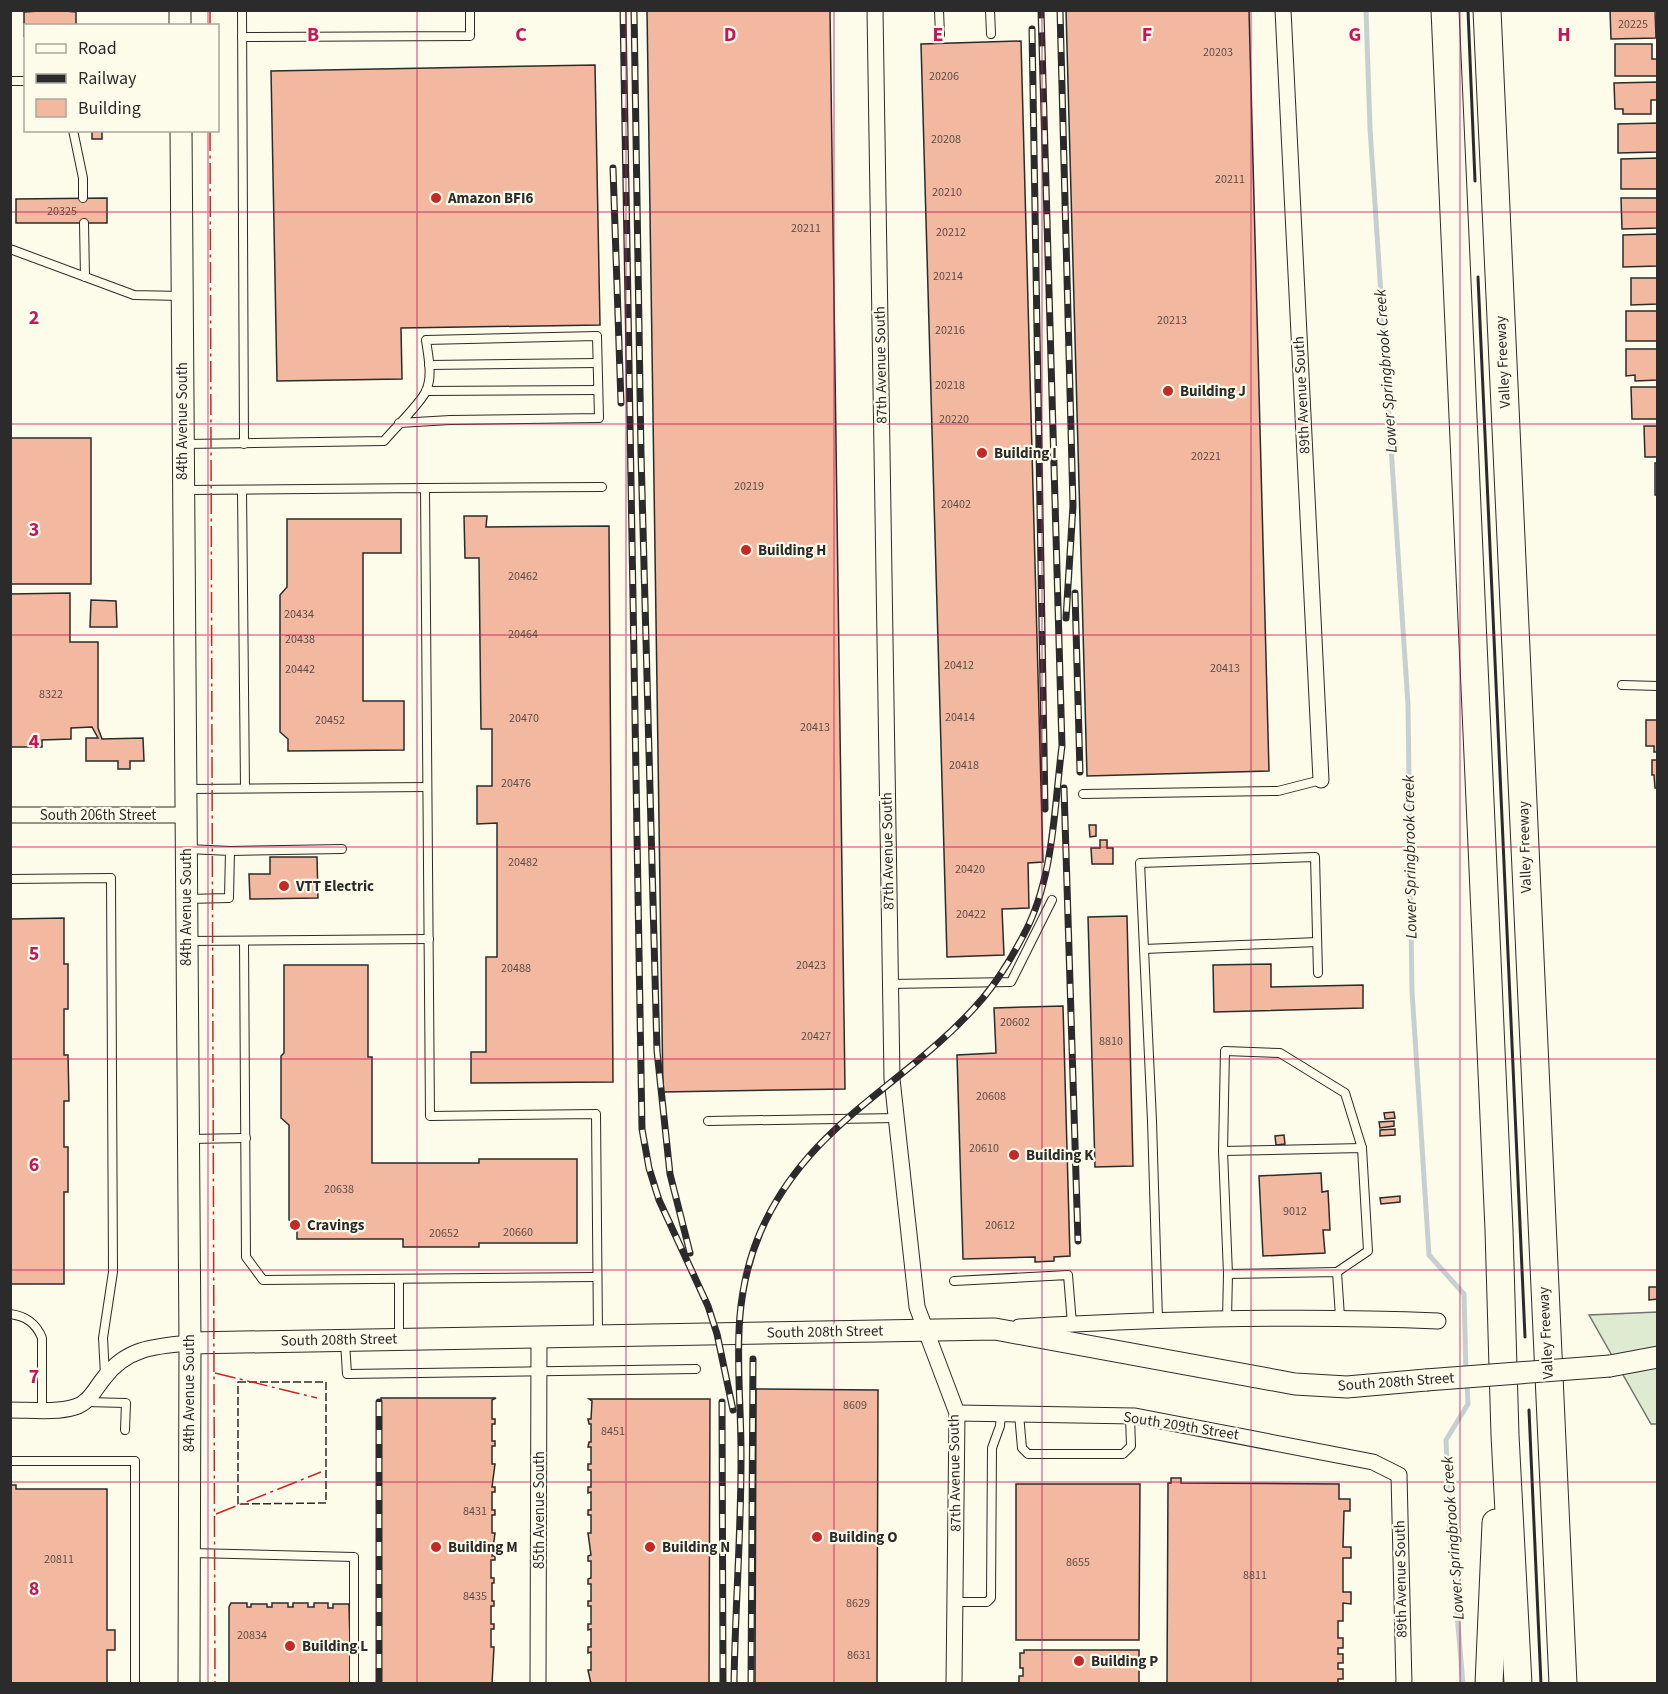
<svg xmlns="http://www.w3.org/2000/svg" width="1668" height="1694" font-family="'Source Sans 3',sans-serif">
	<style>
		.green { fill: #deebd1; stroke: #74746e; stroke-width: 1.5 }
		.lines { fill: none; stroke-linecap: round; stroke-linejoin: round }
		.stream { stroke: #c7d0d0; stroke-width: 5 }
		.building { fill: #f2b8a0; stroke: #2b2b2b; stroke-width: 1.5 }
		.lane-casing { stroke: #2b2b2b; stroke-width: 10 }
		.street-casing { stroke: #2b2b2b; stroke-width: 17 }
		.secondary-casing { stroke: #2b2b2b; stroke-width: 23 }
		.highway-casing { stroke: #2b2b2b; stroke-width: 29 }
		.lane { stroke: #fdfbea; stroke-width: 8 }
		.street { stroke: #fdfbea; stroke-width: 15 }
		.secondary { stroke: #fdfbea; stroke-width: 21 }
		.highway { stroke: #fdfbea; stroke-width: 27 }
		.rail-casing { stroke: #2b2b2b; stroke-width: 7 }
		.rail { stroke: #fdfbea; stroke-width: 4.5; stroke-dasharray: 14; stroke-linecap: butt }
		.secondary-bridge-casing { stroke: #2b2b2b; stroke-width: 23; stroke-linecap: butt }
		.secondary-bridge { stroke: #fdfbea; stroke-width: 21 }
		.fence { stroke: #2b2b2b; stroke-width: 1.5; stroke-dasharray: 8 3; stroke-linecap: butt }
		.wall { stroke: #2b2b2b; stroke-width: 3 }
		.power { stroke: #c62828; stroke-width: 1.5; stroke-dasharray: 21 4.5 3 4.5; stroke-linecap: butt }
		.grid { fill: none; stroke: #c2185b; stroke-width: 1.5; stroke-opacity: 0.55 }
		.poi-dot { fill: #c62828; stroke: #fdfbea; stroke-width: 2 }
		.labels { text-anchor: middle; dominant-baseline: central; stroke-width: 4.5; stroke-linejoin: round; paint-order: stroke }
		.number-label { font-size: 12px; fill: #5d4e48 }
		.poi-label { font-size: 15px; font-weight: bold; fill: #2b2b2b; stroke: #fdfbea; text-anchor: start }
		.street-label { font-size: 15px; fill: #2b2b2b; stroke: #fdfbea }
		.water-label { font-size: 16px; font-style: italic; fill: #2b2b2b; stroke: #fdfbea }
		.grid-label { font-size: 20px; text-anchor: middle; font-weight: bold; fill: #c2185b; stroke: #fdfbea; stroke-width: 4.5; stroke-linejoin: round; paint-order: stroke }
	</style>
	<rect width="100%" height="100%" fill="#fdfbea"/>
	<!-- green -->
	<polygon class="green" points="1657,1312 1657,1424 1651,1424 1589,1315"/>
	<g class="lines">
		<!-- stream -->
		<g class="stream">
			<polyline points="1366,10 1370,128 1408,705 1412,991 1429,1255 1464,1294 1466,1374"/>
			<polyline points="1463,1684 1450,1532 1446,1440 1468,1404 1467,1383"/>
		</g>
	</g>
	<!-- building -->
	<g class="building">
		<polygon points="54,10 76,12 76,26 26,26 24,37 24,12"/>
		<polygon points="647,10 830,10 845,1089 663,1092"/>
		<polygon points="1066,10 1249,10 1269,771 1087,776"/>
		<polygon points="1610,10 1655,10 1656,38 1611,39"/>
		<polygon points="1021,41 1043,862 1028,863 1029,908 1002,909 1004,955 947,957 921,44"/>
		<polygon points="1615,44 1652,44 1652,59 1657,59 1657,76 1615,76"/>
		<polygon points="595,65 600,325 401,328 402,379 277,381 271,71"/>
		<polygon points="1658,82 1658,100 1651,100 1651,114 1623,114 1623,109 1615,109 1614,83"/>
		<polygon points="1658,123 1658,152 1618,153 1618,124"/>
		<rect x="92" y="130" width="10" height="9"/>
		<polygon points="1658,158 1657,189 1621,189 1621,159"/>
		<polygon points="107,198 107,223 16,223 16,199"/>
		<polygon points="1621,198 1658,198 1658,228 1622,229"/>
		<polygon points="1658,234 1658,266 1623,267 1623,235"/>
		<polygon points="1631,278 1658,278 1658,304 1631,305"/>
		<rect x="1626" y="311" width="32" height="30"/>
		<polygon points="1626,349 1658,349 1658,380 1635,381 1635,375 1626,376"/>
		<polygon points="1631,387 1658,387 1658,419 1632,419"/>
		<polygon points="1644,426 1658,426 1658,457 1645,457"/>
		<rect x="10" y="438" width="81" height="146"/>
		<rect x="1655" y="463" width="3" height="32"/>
		<polygon points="464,516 487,516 486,527 609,526 613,1082 471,1083 471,1052 486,1052 486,957 497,957 497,823 477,824 477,786 492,786 492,729 481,729 479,558 465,558"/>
		<polygon points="287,519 401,519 401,553 363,553 363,701 404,701 404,750 288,751 288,739 280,732 280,595 287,587"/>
		<polygon points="70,593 70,642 98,642 98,728 102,739 143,738 144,761 130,761 130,769 118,769 118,761 86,761 86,738 98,738 92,727 71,728 71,739 42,740 42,747 10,747 10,594"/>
		<polygon points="91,600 116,601 117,627 90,627"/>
		<polygon points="1646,720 1658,720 1658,752 1654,752 1654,746 1646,746"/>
		<polygon points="1652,760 1658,760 1658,788 1655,788 1654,775 1652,775"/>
		<polygon points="1089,825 1096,825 1096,836 1090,837"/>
		<polygon points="1100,840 1107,840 1107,848 1113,848 1113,864 1092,864 1091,848 1100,848"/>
		<polygon points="270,857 317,857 318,898 250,899 249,874 270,874"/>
		<polygon points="1127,916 1133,1166 1095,1167 1088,917"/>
		<polygon points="64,918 64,964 68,964 68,1009 64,1009 64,1055 68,1055 69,1101 64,1101 64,1147 68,1147 68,1192 64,1192 64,1284 10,1284 10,919"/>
		<polygon points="1271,964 1271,987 1363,985 1363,1008 1214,1012 1213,965"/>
		<polygon points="284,965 368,965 368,1057 372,1057 372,1163 479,1163 479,1159 577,1159 577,1243 479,1243 479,1247 403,1247 403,1239 297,1239 297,1227 289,1220 289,1125 281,1118 281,1056 284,1053"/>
		<polygon points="1063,1006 1070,1256 1054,1257 1054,1261 1035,1262 1035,1257 963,1259 957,1055 996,1053 994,1008"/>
		<polygon points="1394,1112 1395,1118 1385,1119 1384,1113"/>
		<polygon points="1394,1121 1394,1126 1380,1128 1379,1122"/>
		<polygon points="1395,1129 1395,1135 1380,1136 1380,1130"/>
		<polygon points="1284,1135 1285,1144 1276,1145 1275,1136"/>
		<polygon points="1321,1173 1322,1192 1328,1191 1330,1230 1323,1230 1325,1253 1263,1256 1259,1176"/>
		<polygon points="1400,1196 1400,1202 1381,1204 1380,1198"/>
		<polygon points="1649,1287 1658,1287 1658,1299 1649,1300"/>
		<polygon points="756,1389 878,1390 877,1684 755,1684"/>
		<polygon points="381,1398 496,1398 492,1400 492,1419 495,1419 495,1424 492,1424 492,1441 495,1441 495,1446 492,1446 492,1464 495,1464 492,1487 495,1487 495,1492 492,1492 492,1510 495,1510 495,1515 492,1515 492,1533 495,1533 492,1556 495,1556 495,1560 491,1560 491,1578 494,1578 494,1583 492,1583 492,1601 494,1601 494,1606 491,1606 491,1624 494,1624 494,1629 491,1629 491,1647 494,1647 492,1684 381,1684"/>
		<polygon points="589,1399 710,1399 709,1684 591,1684 588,1670 591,1670 591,1652 588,1653 588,1647 591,1647 591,1629 588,1630 588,1624 591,1624 591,1606 588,1606 588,1601 591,1601 591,1584 588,1584 588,1579 591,1578 591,1561 588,1561 588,1556 591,1555 588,1533 591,1533 591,1515 588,1515 588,1510 591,1510 591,1492 588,1493 588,1487 591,1487 591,1470 588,1470 588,1464 591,1464 591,1447 588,1447 589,1442 591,1442 591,1424 589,1424 588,1419 591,1419 592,1401"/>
		<polygon points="1171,1478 1181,1478 1181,1483 1339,1484 1339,1499 1350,1499 1350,1511 1344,1511 1343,1547 1351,1547 1351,1558 1343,1558 1343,1592 1351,1592 1351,1604 1343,1603 1343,1621 1338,1621 1338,1638 1343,1638 1343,1648 1338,1648 1338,1654 1343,1654 1343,1663 1338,1663 1338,1669 1343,1669 1343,1679 1338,1679 1338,1684 1167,1684 1168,1483 1171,1483"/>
		<polygon points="1016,1484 1140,1484 1139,1640 1016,1640"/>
		<polygon points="10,1485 16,1485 16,1489 107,1489 107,1630 115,1630 115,1650 107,1650 107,1684 10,1684"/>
		<polygon points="231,1603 247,1603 247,1607 251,1607 251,1604 267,1604 267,1607 272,1607 272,1603 288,1603 288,1607 293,1607 293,1603 308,1603 308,1607 314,1607 314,1603 328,1603 328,1608 333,1608 333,1604 349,1604 351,1684 229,1684 229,1607"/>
		<polygon points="1024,1650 1139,1650 1139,1684 1019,1684 1019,1676 1023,1676 1023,1668 1020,1668 1020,1653 1024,1653"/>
	</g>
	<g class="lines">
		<defs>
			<g id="lane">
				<polyline points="242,10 244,444"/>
				<polyline points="939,10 940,35"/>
				<polyline points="990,10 991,34"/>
				<polyline points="242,37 470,36 470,10"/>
				<polyline points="10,81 26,81"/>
				<polyline points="73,130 83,178 83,198"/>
				<polyline points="84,223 85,277"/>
				<polyline points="10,249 134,295 181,296"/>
				<polyline points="429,365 597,363"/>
				<polyline points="426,391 598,390"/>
				<path d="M 184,444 L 384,441 C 393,430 421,403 426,391 C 433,376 428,355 426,340 L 597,336 L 599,418 L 450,420 L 399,423"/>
				<polyline points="425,488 602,487"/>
				<polyline points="184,490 425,488 430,1116 596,1114 598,1334"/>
				<polyline points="242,490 245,788"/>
				<polyline points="1622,685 1658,686"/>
				<polyline points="186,789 427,787"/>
				<polyline points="1083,794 1278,791 1321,780"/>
				<polyline points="230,851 342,849"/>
				<polyline points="10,879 111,878 113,1272 103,1338 105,1375"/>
				<polyline points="187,899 229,898 230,851 188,849"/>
				<polyline points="187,941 429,939"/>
				<polyline points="244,941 246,1257 263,1280 597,1277"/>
				<polyline points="1144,949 1317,942"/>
				<polyline points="890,984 1011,982 1052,900"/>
				<polyline points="708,1121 896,1118"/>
				<polyline points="189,1139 246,1138"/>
				<polyline points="1223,1151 1225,1051 1280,1053 1345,1093 1362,1148"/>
				<polyline points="1228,1274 1223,1151 1362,1148 1368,1251 1337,1272"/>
				<polyline points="399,1279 399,1338"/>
				<polyline points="954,1281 1068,1275 1072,1324"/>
				<path d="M 10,1314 C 26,1316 36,1323 42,1338 L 42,1410"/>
				<polyline points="1158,1319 1152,1121 1140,863 1315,857 1318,973"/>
				<polyline points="1227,1319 1228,1274 1337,1272 1340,1317"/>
				<polyline points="345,1342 347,1374 696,1369"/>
				<polyline points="86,1402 126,1403 125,1430"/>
				<polyline points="1019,1414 1022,1448 1028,1454 1123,1454 1131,1446 1130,1416"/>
				<polyline points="10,1461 135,1461 135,1684"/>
				<polyline points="191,1553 354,1557 354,1684"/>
				<polyline points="955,1602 987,1602 991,1598 992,1448 1000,1426 1001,1414"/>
			</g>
			<g id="street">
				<polyline points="875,10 892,1079 917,1307 957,1413 954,1684"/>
				<polyline points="1283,10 1321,780"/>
				<polyline points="10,815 185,815"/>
				<path d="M 1019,1327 C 1159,1319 1298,1315 1438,1321"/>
				<path d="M 10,1410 C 31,1410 55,1413 75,1407 C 89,1403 95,1389 104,1378 C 126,1348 155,1346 190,1343"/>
				<polyline points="957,1413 1135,1416 1373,1462 1399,1475 1404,1684"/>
				<polyline points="538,1684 539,1337"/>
			</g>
			<g id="secondary">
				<polyline points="180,10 180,26"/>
				<polyline points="181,130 190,1343 189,1684"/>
				<polyline points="190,1343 995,1329 1295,1384 1347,1387 1426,1380"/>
				<polyline points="1610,1366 1658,1357"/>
			</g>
			<g id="highway">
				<polyline points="1445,10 1499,1230 1505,1435 1518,1684"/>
				<polyline points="1487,10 1563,1684"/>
				<polyline points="1489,1684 1496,1523"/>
			</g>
		</defs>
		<!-- lane casing -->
		<use href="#lane" class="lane-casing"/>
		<!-- street casing -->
		<use href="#street" class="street-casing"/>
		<!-- secondary casing -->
		<use href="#secondary" class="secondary-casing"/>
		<!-- highway casing -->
		<use href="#highway" class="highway-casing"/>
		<!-- lane -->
		<use href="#lane" class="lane"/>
		<!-- street -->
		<use href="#street" class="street"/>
		<!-- secondary -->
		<use href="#secondary" class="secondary"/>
		<!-- highway -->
		<use href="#highway" class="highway"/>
		<defs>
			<g id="rail">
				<polyline points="623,10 642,1129 649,1168 659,1200 708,1306 717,1334 733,1410"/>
				<polyline points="634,10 641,453 657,1051 670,1174 690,1253"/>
				<polyline points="1060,10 1073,506 1066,618"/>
				<polyline points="1032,29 1045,809"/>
				<polyline points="613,168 621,403"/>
				<polyline points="1075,593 1080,772"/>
				<polyline points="1064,788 1078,1241"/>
				<polyline points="379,1402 379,1684"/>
				<polyline points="722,1402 723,1684"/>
				<path d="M 734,1684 C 735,1610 741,1536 741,1462 C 742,1382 727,1310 760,1233 C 809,1120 910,1084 983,998 C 998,980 1012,957 1023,936 C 1054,880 1054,808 1062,746 L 1041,10"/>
				<polyline points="751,1684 753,1359"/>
			</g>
		</defs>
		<!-- rail casing -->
		<use href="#rail" class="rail-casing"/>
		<!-- rail -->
		<use href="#rail" class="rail"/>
		<defs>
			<polyline id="secondary-bridge" points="1426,1380 1610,1366"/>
		</defs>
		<!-- secondary-bridge casing -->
		<use href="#secondary-bridge" class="secondary-bridge-casing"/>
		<!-- secondary-bridge -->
		<use href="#secondary-bridge" class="secondary-bridge"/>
		<!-- fence -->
		<polygon class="fence" points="238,1382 326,1382 326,1503 238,1504"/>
		<!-- wall -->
		<g class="wall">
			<polyline points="1468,10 1475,181"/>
			<polyline points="1478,277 1525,1337"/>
			<polyline points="1529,1410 1541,1684"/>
		</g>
		<!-- power -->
		<g class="power">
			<polyline points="210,10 210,26"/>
			<polyline points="210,130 215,1684"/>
			<polyline points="215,1373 317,1398"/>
			<polyline points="216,1514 321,1472"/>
		</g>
	</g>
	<!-- grid -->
	<path class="grid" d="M 208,10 L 208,26M 417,10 L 417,1684M 626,10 L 626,1684M 834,10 L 834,1684M 1042,10 L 1042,1684M 1251,10 L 1251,1684M 1460,10 L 1460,1684M 208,130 L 208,1684M 10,212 L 1658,212M 10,424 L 1658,424M 10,635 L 1658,635M 10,847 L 1658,847M 10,1059 L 1658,1059M 10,1270 L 1658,1270M 10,1482 L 1658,1482"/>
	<!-- markers -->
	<g class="poi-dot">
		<circle cx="436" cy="198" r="6"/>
		<circle cx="1168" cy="391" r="6"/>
		<circle cx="982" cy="453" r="6"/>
		<circle cx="746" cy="550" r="6"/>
		<circle cx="284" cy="886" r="6"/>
		<circle cx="1014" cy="1155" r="6"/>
		<circle cx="295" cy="1225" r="6"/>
		<circle cx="817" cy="1537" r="6"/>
		<circle cx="436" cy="1547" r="6"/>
		<circle cx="650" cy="1547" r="6"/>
		<circle cx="290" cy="1646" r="6"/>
		<circle cx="1079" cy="1661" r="6"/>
	</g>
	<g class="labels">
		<!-- number labels -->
		<g class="number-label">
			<text x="1633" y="24">20225</text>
			<text x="1218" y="52">20203</text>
			<text x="944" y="76">20206</text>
			<text x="946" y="139">20208</text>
			<text x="1230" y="179">20211</text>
			<text x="947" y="192">20210</text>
			<text x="62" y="211">20325</text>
			<text x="806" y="228">20211</text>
			<text x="951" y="232">20212</text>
			<text x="948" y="276">20214</text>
			<text x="1172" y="320">20213</text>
			<text x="950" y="330">20216</text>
			<text x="950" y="385">20218</text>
			<text x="954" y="419">20220</text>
			<text x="1206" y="456">20221</text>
			<text x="749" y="486">20219</text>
			<text x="956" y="504">20402</text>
			<text x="523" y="576">20462</text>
			<text x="299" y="614">20434</text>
			<text x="523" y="634">20464</text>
			<text x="300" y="639">20438</text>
			<text x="959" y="665">20412</text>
			<text x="1225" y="668">20413</text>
			<text x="300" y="669">20442</text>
			<text x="51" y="694">8322</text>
			<text x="960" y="717">20414</text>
			<text x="524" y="718">20470</text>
			<text x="330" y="720">20452</text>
			<text x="815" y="727">20413</text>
			<text x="964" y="765">20418</text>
			<text x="516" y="783">20476</text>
			<text x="523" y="862">20482</text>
			<text x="970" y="869">20420</text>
			<text x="971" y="914">20422</text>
			<text x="811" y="965">20423</text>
			<text x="516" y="968">20488</text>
			<text x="1015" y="1022">20602</text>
			<text x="816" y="1036">20427</text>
			<text x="1111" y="1041">8810</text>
			<text x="991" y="1096">20608</text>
			<text x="984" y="1148">20610</text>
			<text x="339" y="1189">20638</text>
			<text x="1295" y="1211">9012</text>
			<text x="1000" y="1225">20612</text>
			<text x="518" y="1232">20660</text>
			<text x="444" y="1233">20652</text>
			<text x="855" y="1405">8609</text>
			<text x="613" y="1431">8451</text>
			<text x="475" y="1511">8431</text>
			<text x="59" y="1559">20811</text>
			<text x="1078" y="1562">8655</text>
			<text x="1255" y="1575">8811</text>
			<text x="475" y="1596">8435</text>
			<text x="858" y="1603">8629</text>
			<text x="252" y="1635">20834</text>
			<text x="859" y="1655">8631</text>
		</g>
		<!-- poi labels -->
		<g class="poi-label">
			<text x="448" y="198">Amazon BFI6</text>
			<text x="1180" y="391">Building J</text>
			<text x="994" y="453">Building I</text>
			<text x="758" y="550">Building H</text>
			<text x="296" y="886">VTT Electric</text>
			<text x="1026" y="1155">Building K</text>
			<text x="307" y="1225">Cravings</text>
			<text x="829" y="1537">Building O</text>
			<text x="448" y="1547">Building M</text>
			<text x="662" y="1547">Building N</text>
			<text x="302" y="1646">Building L</text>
			<text x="1091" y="1661">Building P</text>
		</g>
		<!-- street labels -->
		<g class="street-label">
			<text transform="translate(1503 362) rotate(-93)">Valley Freeway</text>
			<text transform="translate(881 365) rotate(-91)">87th Avenue South</text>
			<text transform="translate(1302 395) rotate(-93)">89th Avenue South</text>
			<text transform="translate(182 421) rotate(-90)">84th Avenue South</text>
			<text x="98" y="815">South 206th Street</text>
			<text transform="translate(1525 847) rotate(-92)">Valley Freeway</text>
			<text transform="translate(888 851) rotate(-91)">87th Avenue South</text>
			<text transform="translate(186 907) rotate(-90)">84th Avenue South</text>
			<text transform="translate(825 1332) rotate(-1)">South 208th Street</text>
			<text transform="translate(1546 1333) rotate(-93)">Valley Freeway</text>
			<text transform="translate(339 1340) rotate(-1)">South 208th Street</text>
			<text transform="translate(1396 1382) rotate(-4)">South 208th Street</text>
			<text transform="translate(189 1393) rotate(-90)">84th Avenue South</text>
			<text transform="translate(1181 1426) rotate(9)">South 209th Street</text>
			<text transform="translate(955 1473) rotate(-91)">87th Avenue South</text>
			<text transform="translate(539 1510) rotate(-90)">85th Avenue South</text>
			<text transform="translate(1401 1579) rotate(-91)">89th Avenue South</text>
		</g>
		<!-- water labels -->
		<g class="water-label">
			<text transform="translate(1386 371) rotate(-94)">Lower Springbrook Creek</text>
			<text transform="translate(1410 857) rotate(-91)">Lower Springbrook Creek</text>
			<text transform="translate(1453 1538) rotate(-94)">Lower Springbrook Creek</text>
		</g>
	</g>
	<g class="grid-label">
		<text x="313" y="41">B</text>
		<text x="521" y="41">C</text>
		<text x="730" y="41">D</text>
		<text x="938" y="41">E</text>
		<text x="1147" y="41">F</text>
		<text x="1355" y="41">G</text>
		<text x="1564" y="41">H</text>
		<text x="34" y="324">2</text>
		<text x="34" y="536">3</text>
		<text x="34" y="748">4</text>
		<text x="34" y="960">5</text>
		<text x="34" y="1171">6</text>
		<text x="34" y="1383">7</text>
		<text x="34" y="1595">8</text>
	</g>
	<!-- border -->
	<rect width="1668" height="1694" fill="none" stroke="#2b2b2b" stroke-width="24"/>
	<!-- legend -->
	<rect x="24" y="24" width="195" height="108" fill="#fdfbea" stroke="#a9a89e" stroke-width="1.5"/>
	<rect x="36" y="44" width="30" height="9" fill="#fdfbea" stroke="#a9a89e" stroke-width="1.5"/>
	<text x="78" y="54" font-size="18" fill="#2b2b2b">Road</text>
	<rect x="36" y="74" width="30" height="9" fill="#2b2b2b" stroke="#a9a89e" stroke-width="1.5"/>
	<text x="78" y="84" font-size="18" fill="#2b2b2b">Railway</text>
	<rect x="36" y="99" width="30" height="18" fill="#f2b8a0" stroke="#a9a89e" stroke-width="1.5"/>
	<text x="78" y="114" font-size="18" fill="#2b2b2b">Building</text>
</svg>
